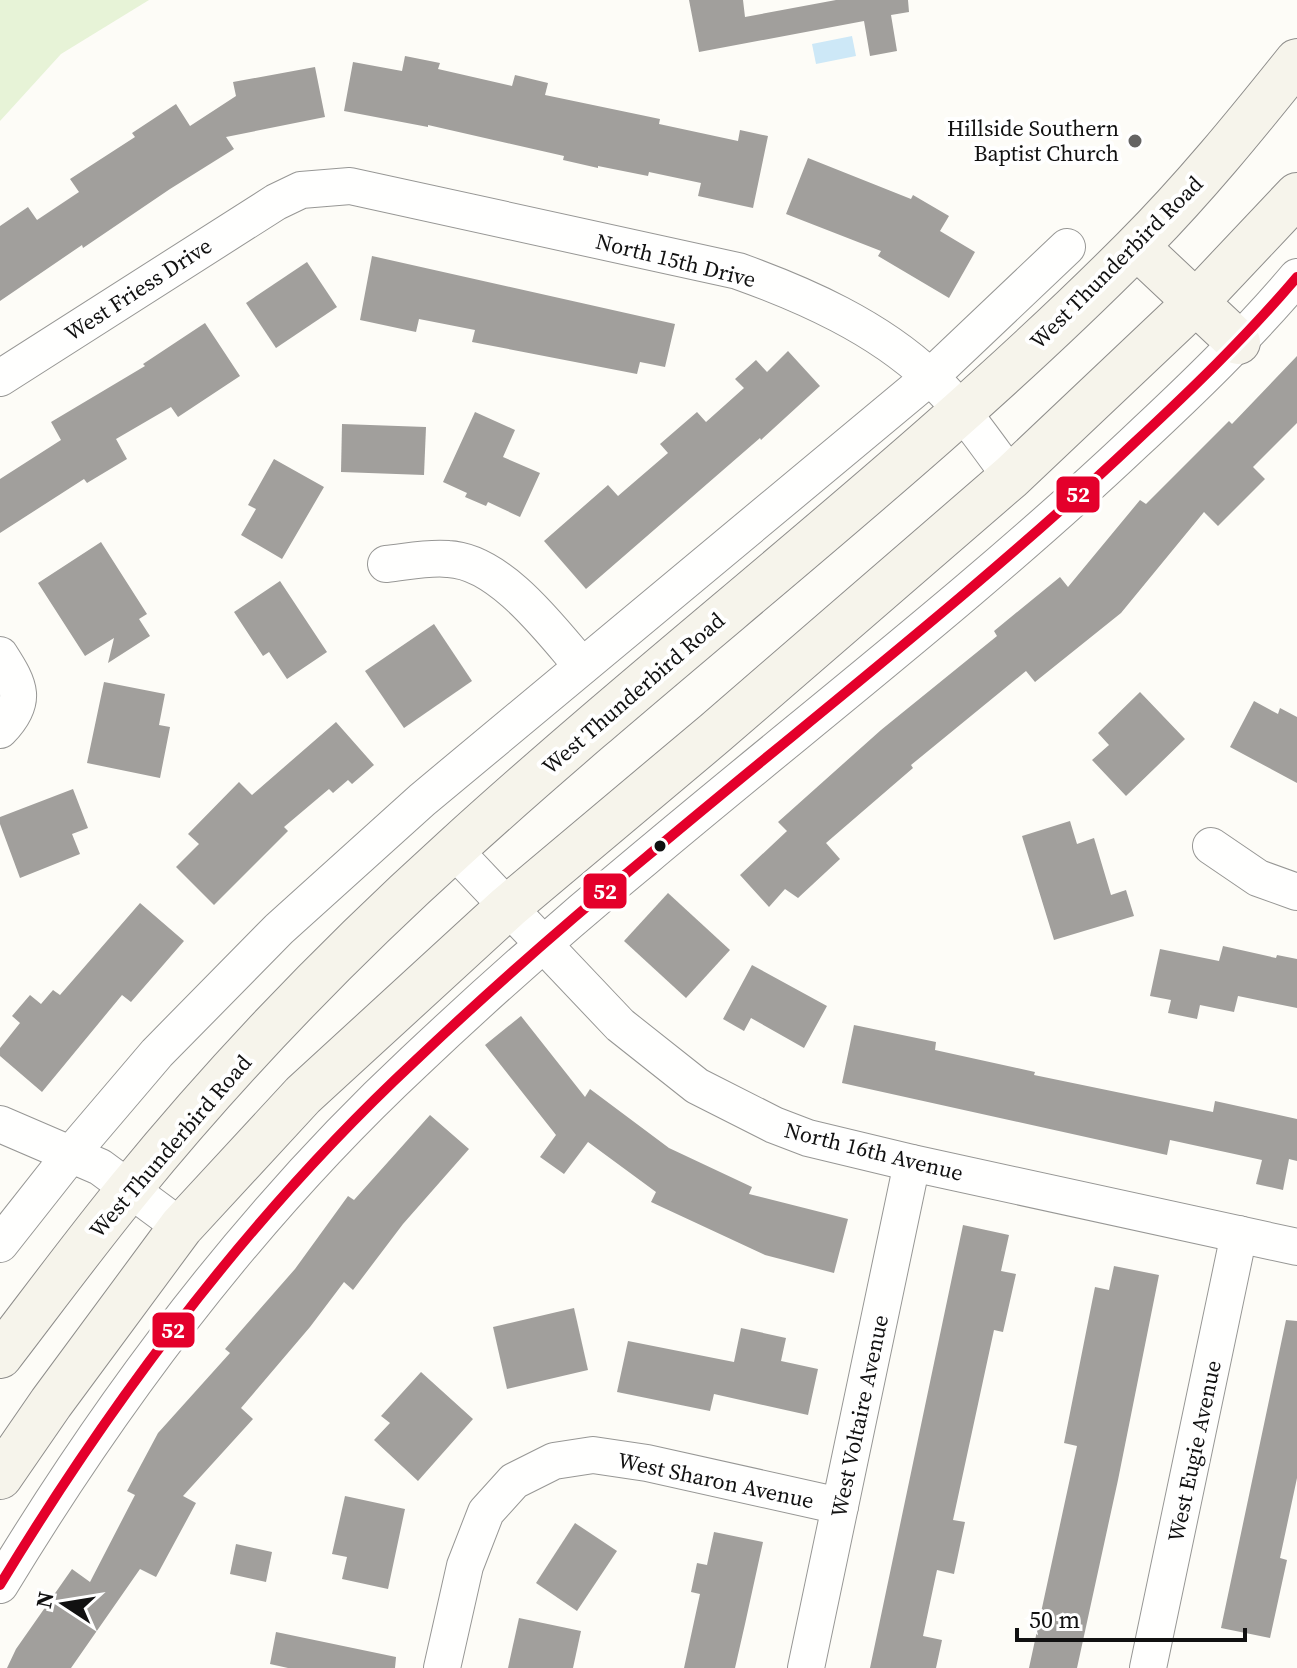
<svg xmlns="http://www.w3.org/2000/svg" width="1297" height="1668" font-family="'Source Serif 4',serif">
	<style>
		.green { fill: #e7f3d7 }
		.water { fill: #cde8f7 }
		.building { fill: #a19f9c }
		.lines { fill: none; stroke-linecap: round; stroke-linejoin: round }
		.street-casing { stroke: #979795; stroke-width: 38 }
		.secondary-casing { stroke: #8e8d8b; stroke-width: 46 }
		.street { stroke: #fffffe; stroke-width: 36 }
		.secondary { stroke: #f6f4eb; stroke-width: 44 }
		.bus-1-casing { stroke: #fff; stroke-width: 16 }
		.bus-1 { stroke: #e4002b; stroke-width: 10 }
		.poi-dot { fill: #646362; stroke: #fff; stroke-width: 3 }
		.bus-dot { fill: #111; stroke: #fff; stroke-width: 3 }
		.labels { text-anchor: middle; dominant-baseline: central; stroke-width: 8; stroke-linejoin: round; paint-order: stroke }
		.poi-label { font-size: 22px; fill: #111; stroke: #fff; text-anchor: end }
		.street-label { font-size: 22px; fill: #111; stroke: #fff }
		.line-badge { stroke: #fff; stroke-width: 3 }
		.badge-label { font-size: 22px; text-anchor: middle; font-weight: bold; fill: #fff }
	</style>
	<rect width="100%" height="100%" fill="#fdfcf7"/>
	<!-- green -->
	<polygon class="green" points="0,0 149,0 61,54 0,121"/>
	<!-- water -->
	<polygon class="water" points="852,36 856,56 816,64 812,44"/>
	<!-- building -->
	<g class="building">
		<polygon points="689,0 743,0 745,17 836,0 908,0 909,12 891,15 897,51 870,56 864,21 699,52"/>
		<polygon points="405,56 440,63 438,69 512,86 515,75 548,83 545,95 660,119 659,124 738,141 740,130 768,136 753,208 698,196 701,183 649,172 648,176 598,166 598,168 563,160 564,156 428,125 428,127 344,111 353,62 402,71"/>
		<polygon points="315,67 325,117 226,137 234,149 170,189 83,248 82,245 0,301 0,226 28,207 37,220 79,192 70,179 135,137 132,133 176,104 190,126 236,96 233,82"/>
		<polygon points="808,158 911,199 913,195 949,216 940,231 975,252 949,298 878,256 881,251 786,214"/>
		<polygon points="372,256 675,324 665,367 640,362 637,374 472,342 475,330 419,319 416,332 360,320"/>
		<polygon points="307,262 337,307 276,348 246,303"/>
		<polygon points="205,323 240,376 178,417 171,407 116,439 127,459 87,483 84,479 0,533 0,479 61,440 51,422 145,366 143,364"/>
		<polygon points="788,351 820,386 761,440 760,438 586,589 544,541 608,485 618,496 668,453 660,444 697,412 706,422 744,388 735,379 756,360 767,372"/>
		<polygon points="1297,356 1297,423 1253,467 1265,479 1218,526 1204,512 1121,613 1035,682 1026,671 911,765 913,768 826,843 840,859 798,898 785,889 769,907 740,875 787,831 778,822 881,730 997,636 994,631 1060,577 1068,587 1140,500 1146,504 1229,421 1232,424"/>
		<polygon points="475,412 515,430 503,457 540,473 520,517 488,502 486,506 465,497 467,493 443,482"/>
		<polygon points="342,424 426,427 424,475 341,472"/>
		<polygon points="274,459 324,487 282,559 241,535 256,509 248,505"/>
		<polygon points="101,542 147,614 139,619 150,636 108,663 114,638 85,656 38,583"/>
		<polygon points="280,581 327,652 287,679 269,652 263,656 234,612"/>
		<polygon points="434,624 472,681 404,728 365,671"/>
		<polygon points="104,682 165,694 159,725 170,727 160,778 87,763"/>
		<polygon points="1140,692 1185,739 1126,796 1092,760 1109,745 1098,733"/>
		<polygon points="1254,701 1278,714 1280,708 1297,717 1297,783 1230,747"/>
		<polygon points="336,722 374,765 352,784 348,780 333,793 329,789 284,827 288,831 214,905 176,867 199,844 188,834 239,782 252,795"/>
		<polygon points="73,789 88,828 72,834 80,854 20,878 0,824 0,817"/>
		<polygon points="1070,821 1077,844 1094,838 1111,895 1126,890 1134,916 1054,940 1022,836"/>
		<polygon points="668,893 730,950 686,998 624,941"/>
		<polygon points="140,903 184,941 131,1002 122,995 42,1092 0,1056 0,1048 20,1023 12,1016 30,995 41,1004 53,990 60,995"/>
		<polygon points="1223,946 1276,958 1277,955 1297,959 1297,1008 1238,996 1234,1012 1200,1005 1197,1019 1168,1013 1171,1000 1150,996 1160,949 1219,961"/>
		<polygon points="752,965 827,1006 804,1048 751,1018 744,1031 723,1019"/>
		<polygon points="521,1016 585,1097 590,1089 669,1148 752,1187 749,1194 848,1219 834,1273 765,1255 651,1202 656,1192 588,1142 564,1174 540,1157 556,1135 485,1045"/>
		<polygon points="854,1025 936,1042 935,1050 1035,1072 1034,1075 1213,1112 1215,1101 1297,1119 1297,1161 1289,1159 1283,1190 1256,1184 1262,1160 1170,1140 1167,1155 842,1083"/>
		<polygon points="430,1115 469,1149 403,1224 353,1290 344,1282 310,1327 241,1408 253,1419 183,1496 196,1503 156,1577 140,1569 71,1668 7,1668 16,1649 72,1569 90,1582 135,1495 127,1491 158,1433 230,1353 225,1349 295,1269 348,1196 354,1200"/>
		<polygon points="963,1225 1009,1235 1001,1271 1016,1274 1003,1332 994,1330 953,1520 965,1522 954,1574 937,1570 923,1636 942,1640 936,1668 870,1668"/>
		<polygon points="1114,1266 1159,1275 1118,1480 1077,1668 1029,1668 1077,1446 1064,1443 1095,1287 1109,1290"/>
		<polygon points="574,1308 588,1370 507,1389 493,1327"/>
		<polygon points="1286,1320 1297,1321 1297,1478 1280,1558 1287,1560 1270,1638 1221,1628"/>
		<polygon points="741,1328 786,1338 781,1361 818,1369 808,1415 714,1394 710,1411 617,1392 628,1341 734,1362"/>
		<polygon points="421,1372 473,1419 418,1481 374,1440 390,1423 381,1416"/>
		<polygon points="345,1496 405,1509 388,1589 342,1579 347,1557 332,1554"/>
		<polygon points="575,1523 617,1551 577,1611 536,1583"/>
		<polygon points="714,1532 763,1542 745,1624 735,1668 684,1668 700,1594 691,1592 697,1563 707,1565"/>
		<polygon points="236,1544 272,1552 266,1582 230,1574"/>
		<polygon points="519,1618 581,1631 573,1668 508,1668"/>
		<polygon points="276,1632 396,1657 395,1668 288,1668 270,1664"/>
	</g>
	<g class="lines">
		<defs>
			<g id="street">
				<path d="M 0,378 L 276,202 L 301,190 L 350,186 L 738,271 C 805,295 877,327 930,377 C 961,406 985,442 1011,477"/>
				<path d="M 386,564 C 406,562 428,557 448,559 C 500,561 551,630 582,666"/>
				<path d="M 0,655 C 20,686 28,701 0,730"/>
				<polyline points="1211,846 1258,878 1297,892"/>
				<polyline points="453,849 620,1025 697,1086 774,1125 808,1138 912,1163 1297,1247"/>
				<polyline points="0,1124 100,1167 181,1227"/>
				<polyline points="0,1244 71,1154 157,1053 279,929 422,800 930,377 1067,247"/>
				<path d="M 0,1585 C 115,1395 252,1213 415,1061 C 489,991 566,923 645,858 C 809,720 978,590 1134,443 C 1191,390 1247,336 1297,277"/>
				<polyline points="442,1668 465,1566 486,1512 514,1481 554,1461 593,1455 647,1463 840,1506"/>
				<polyline points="806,1668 912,1163"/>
				<polyline points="1148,1668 1239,1234"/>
			</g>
			<g id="secondary">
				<polyline points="1137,247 1238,342"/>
				<path d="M 0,1356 C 43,1300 85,1243 130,1188 C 227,1069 341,951 455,848 C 678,645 921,463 1134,249 C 1193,190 1245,126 1297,61"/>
				<polyline points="0,1477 51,1403 181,1227 303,1095 508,907 715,733 1011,477 1196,302 1297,195"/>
			</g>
		</defs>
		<!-- street casing -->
		<use href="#street" class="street-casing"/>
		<!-- secondary casing -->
		<use href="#secondary" class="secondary-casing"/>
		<!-- street -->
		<use href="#street" class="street"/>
		<!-- secondary -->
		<use href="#secondary" class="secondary"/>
		<defs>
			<path id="bus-1" d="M 0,1585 C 115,1395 252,1213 415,1061 C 489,991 566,923 645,858 C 809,720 978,590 1134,443 C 1191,390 1247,336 1297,277"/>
		</defs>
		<!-- bus-1 casing -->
		<use href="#bus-1" class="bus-1-casing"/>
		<!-- bus-1 -->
		<use href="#bus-1" class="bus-1"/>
	</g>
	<!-- markers -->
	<circle class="poi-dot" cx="1135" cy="141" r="8"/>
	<circle class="bus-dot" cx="660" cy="846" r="7"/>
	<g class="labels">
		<!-- poi labels -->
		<g class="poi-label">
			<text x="1119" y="128">Hillside Southern<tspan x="1119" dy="25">Baptist Church</tspan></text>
		</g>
		<!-- street labels -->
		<g class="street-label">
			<text transform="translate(676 260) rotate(14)">North 15th Drive</text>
			<text transform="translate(1116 262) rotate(-45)">West Thunderbird Road</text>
			<text transform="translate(138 289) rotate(-33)">West Friess Drive</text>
			<text transform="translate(633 693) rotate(-41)">West Thunderbird Road</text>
			<text transform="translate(170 1146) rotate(-49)">West Thunderbird Road</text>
			<text transform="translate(874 1151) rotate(14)">North 16th Avenue</text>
			<text transform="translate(859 1416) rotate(-78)">West Voltaire Avenue</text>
			<text transform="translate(1194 1451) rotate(-78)">West Eugie Avenue</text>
			<text transform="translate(716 1480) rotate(12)">West Sharon Avenue</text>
		</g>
	</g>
	<g class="line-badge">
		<rect x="1055" y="475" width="46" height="39" rx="8" fill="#e4002b"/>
		<rect x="582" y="872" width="46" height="38" rx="8" fill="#e4002b"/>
		<rect x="151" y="1311" width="45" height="38" rx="8" fill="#e4002b"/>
	</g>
	<g class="badge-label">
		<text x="1078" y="502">52</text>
		<text x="605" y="899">52</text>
		<text x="173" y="1338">52</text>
	</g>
	<!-- north arrow -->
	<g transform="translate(64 1604) rotate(282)" stroke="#ffffff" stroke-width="6" paint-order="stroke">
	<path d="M0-6L14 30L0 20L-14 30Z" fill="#111111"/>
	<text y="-12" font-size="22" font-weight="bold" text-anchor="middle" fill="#111111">N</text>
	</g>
	<!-- scale -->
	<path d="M1017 1628v12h228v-12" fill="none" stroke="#111111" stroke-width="4"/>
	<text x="1029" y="1628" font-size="24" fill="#111111" stroke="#ffffff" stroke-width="6" paint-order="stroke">50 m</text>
</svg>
